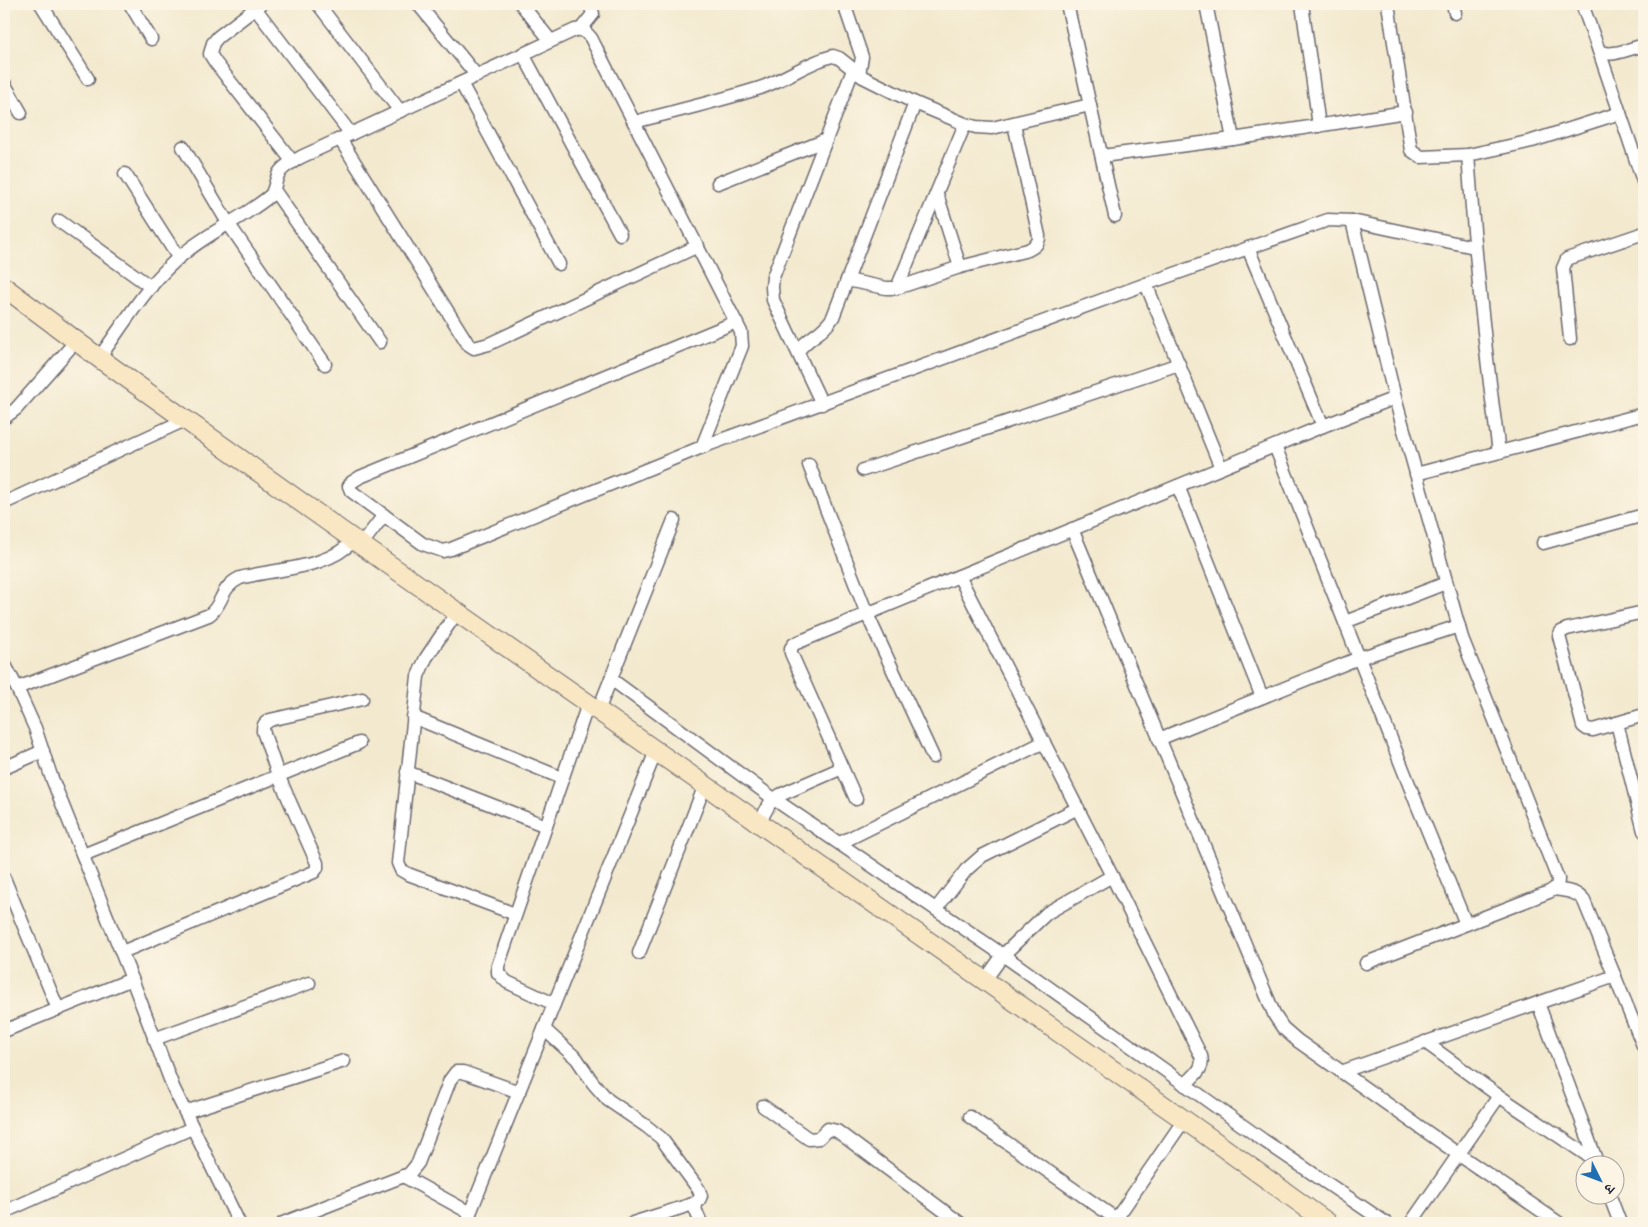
<svg xmlns="http://www.w3.org/2000/svg" width="1648" height="1227" font-family="'Sorts Mill Goudy','Noto Serif Devanagari',serif">
	<style>
		.lines { fill: none; stroke-linecap: round; stroke-linejoin: round }
		.street-casing { stroke: #6b686f; stroke-width: 15 }
		.secondary-casing { stroke: #6b686f; stroke-width: 21 }
		.street { stroke: #fff; stroke-width: 12 }
		.secondary { stroke: #f9e7c3; stroke-width: 19 }
	</style>
	<rect width="100%" height="100%" fill="#fcf5e5"/>
	<filter id="ink" filterUnits="userSpaceOnUse"><feTurbulence type="fractalNoise" baseFrequency=".02" numOctaves="2"/><feDisplacementMap in="SourceGraphic" scale="10" xChannelSelector="R" yChannelSelector="G"/><feConvolveMatrix kernelMatrix="1 2 1 2 8 2 1 2 1" color-interpolation-filters="sRGB"/></filter>
	<filter id="wash" filterUnits="userSpaceOnUse"><feTurbulence type="fractalNoise" baseFrequency=".0096" numOctaves="4" result="noise"/><feDisplacementMap in="SourceGraphic" scale="20" xChannelSelector="R" yChannelSelector="G"/><feGaussianBlur stdDeviation="1.12" result="paint"/><feColorMatrix in="noise" values="0 0 0 0 0 0 0 0 0 0 0 0 0 0 0 0 0 1.4 0 .05"/><feComposite in="paint" operator="in"/></filter>
	<g filter="url(#wash)">
		<rect width="100%" height="100%" fill="#f3e9cf"/>
	</g>
	<g filter="url(#ink)">
		<g class="lines">
			<defs>
				<g id="street">
					<polyline points="41,4 88,79"/>
					<polyline points="130,4 151,39"/>
					<polyline points="261,4 218,37 213,43 210,54 215,62 293,162"/>
					<polyline points="318,4 400,111"/>
					<polyline points="418,4 477,76"/>
					<polyline points="521,4 551,41"/>
					<polyline points="844,4 862,57 859,74"/>
					<polyline points="1067,4 1115,216"/>
					<polyline points="1206,4 1233,139"/>
					<polyline points="1302,4 1319,126"/>
					<polyline points="1388,4 1410,144 1411,150 1421,157 1468,155 1532,141 1620,113"/>
					<polyline points="1453,4 1455,13"/>
					<path d="M 1582,4 L 1599,51 C 1611,58 1631,48 1644,45"/>
					<polyline points="255,8 351,134"/>
					<polyline points="581,29 593,14 590,4"/>
					<polyline points="1599,51 1644,184"/>
					<polyline points="523,54 620,234"/>
					<polyline points="4,83 21,113"/>
					<polyline points="461,83 559,264"/>
					<path d="M 634,122 C 676,111 719,101 760,88 C 784,80 810,61 833,56 L 839,58 L 863,77 L 915,103 L 965,124 L 976,127 L 992,128 L 1090,105"/>
					<polyline points="340,139 468,344 474,348 489,344 698,246"/>
					<polyline points="183,147 228,223 325,364"/>
					<path d="M 1468,155 C 1475,254 1485,353 1499,452"/>
					<polyline points="1102,156 1233,139 1406,112"/>
					<polyline points="125,174 178,257"/>
					<polyline points="718,183 826,140"/>
					<polyline points="274,190 380,342"/>
					<polyline points="937,194 960,267"/>
					<polyline points="59,221 151,287"/>
					<path d="M 1352,221 L 1395,398 L 1462,638 L 1558,879 C 1558,886 1556,888 1549,892 L 1366,963"/>
					<polyline points="1248,248 1323,426"/>
					<path d="M 847,280 L 886,288 L 897,288 L 960,267 L 1028,250 C 1035,246 1039,244 1039,236 L 1014,124"/>
					<polyline points="1146,284 1221,468"/>
					<polyline points="897,288 965,124"/>
					<polyline points="736,322 360,477 352,482 349,486 351,491 423,544 443,551 451,549 702,447 1146,284 1328,220 1352,221 1474,247"/>
					<polyline points="1570,339 1563,268 1567,259 1644,233"/>
					<path d="M 798,351 C 809,336 823,334 833,317 L 915,103"/>
					<path d="M 99,358 C 126,321 150,279 187,251 C 213,230 245,217 271,195 C 275,189 275,182 278,175 C 282,166 293,162 301,157 L 575,30 C 583,29 586,32 591,38 L 741,332 L 742,346 L 702,447"/>
					<polyline points="822,404 773,300 772,287 773,277 853,70"/>
					<polyline points="4,418 16,409 76,341"/>
					<polyline points="1275,446 1416,802 1466,924"/>
					<polyline points="809,465 867,614 933,757"/>
					<polyline points="863,470 1179,364"/>
					<polyline points="1416,474 1644,414"/>
					<polyline points="1178,486 1262,697"/>
					<polyline points="4,503 185,420"/>
					<polyline points="1072,529 1275,1016 1283,1028 1298,1041 1458,1154 1559,1223"/>
					<polyline points="1543,543 1644,515"/>
					<polyline points="361,545 384,515"/>
					<path d="M 959,576 L 1112,876 L 1201,1056 C 1205,1069 1193,1076 1185,1085"/>
					<polyline points="457,612 426,658 418,676 398,863 401,870 408,874 515,914"/>
					<polyline points="1644,612 1567,629 1561,632 1559,636 1583,726 1587,729 1593,730 1644,715"/>
					<polyline points="1345,622 1446,583"/>
					<polyline points="4,663 17,688 35,728 51,776 132,979 173,1087 239,1223"/>
					<polyline points="611,679 774,799 1003,955 1263,1140 1386,1223"/>
					<path d="M 17,688 L 209,615 C 224,604 219,588 240,578 C 276,568 327,570 354,540"/>
					<polyline points="598,711 674,520"/>
					<polyline points="413,717 562,778"/>
					<polyline points="1617,723 1644,831"/>
					<polyline points="1159,739 1359,658 1459,626"/>
					<polyline points="4,768 43,751"/>
					<polyline points="407,772 546,826"/>
					<polyline points="856,799 791,653 791,648 794,644 1323,426 1395,398"/>
					<polyline points="759,823 770,803 780,795 842,768"/>
					<polyline points="840,843 1044,742"/>
					<polyline points="83,855 359,743"/>
					<polyline points="4,878 58,1009"/>
					<path d="M 1555,889 C 1566,891 1577,891 1584,901 L 1644,1048"/>
					<polyline points="936,909 966,870 982,856 1078,808"/>
					<path d="M 122,952 L 314,872 L 317,868 L 317,863 L 278,775 L 263,731 C 263,724 265,723 270,720 L 362,699"/>
					<polyline points="639,953 705,785"/>
					<polyline points="985,980 1003,955 1047,913 1112,876"/>
					<polyline points="1538,1003 1597,1162"/>
					<polyline points="554,1004 507,982 498,973 498,966 588,704"/>
					<polyline points="544,1029 577,1059 593,1083 608,1100 646,1126 661,1138 699,1190 701,1196 699,1200 693,1204 633,1223"/>
					<polyline points="4,1031 132,979"/>
					<polyline points="154,1039 309,983"/>
					<polyline points="1425,1042 1499,1096 1596,1161"/>
					<polyline points="1341,1072 1615,976"/>
					<polyline points="763,1106 809,1139 819,1138 828,1129 837,1131 960,1223"/>
					<polyline points="185,1112 344,1061"/>
					<polyline points="970,1117 1122,1223"/>
					<polyline points="403,1176 470,1213"/>
					<polyline points="1609,1194 1620,1223"/>
					<polyline points="693,1204 701,1223"/>
					<polyline points="4,1212 192,1128"/>
					<polyline points="283,1223 409,1174 418,1163 450,1080 456,1072 463,1072 519,1092"/>
					<polyline points="468,1223 470,1213 656,751"/>
					<polyline points="1111,1223 1116,1219 1184,1120"/>
					<polyline points="1411,1223 1499,1096"/>
				</g>
				<polyline id="secondary" points="4,287 99,358 361,545 1203,1133 1328,1223"/>
			</defs>
			<!-- street casing -->
			<use href="#street" class="street-casing"/>
			<!-- secondary casing -->
			<use href="#secondary" class="secondary-casing"/>
			<!-- street -->
			<use href="#street" class="street"/>
			<!-- secondary -->
			<use href="#secondary" class="secondary"/>
		</g>
	</g>
	<!-- margin -->
	<rect width="1648" height="1227" fill="none" stroke="#fcf5e5" stroke-width="20"/>
	<!-- north arrow -->
	<g transform="translate(1600 1180) rotate(132)"><circle r="24" fill="#fcf5e5" stroke="#a5a1a1"/>
	<path d="M0-4L9 19L0 12L-9 19Z" fill="#1f6fb2"/>
	<text y="-8" font-size="14" font-weight="bold" text-anchor="middle" fill="#22223b">उ</text>
	</g>
</svg>
